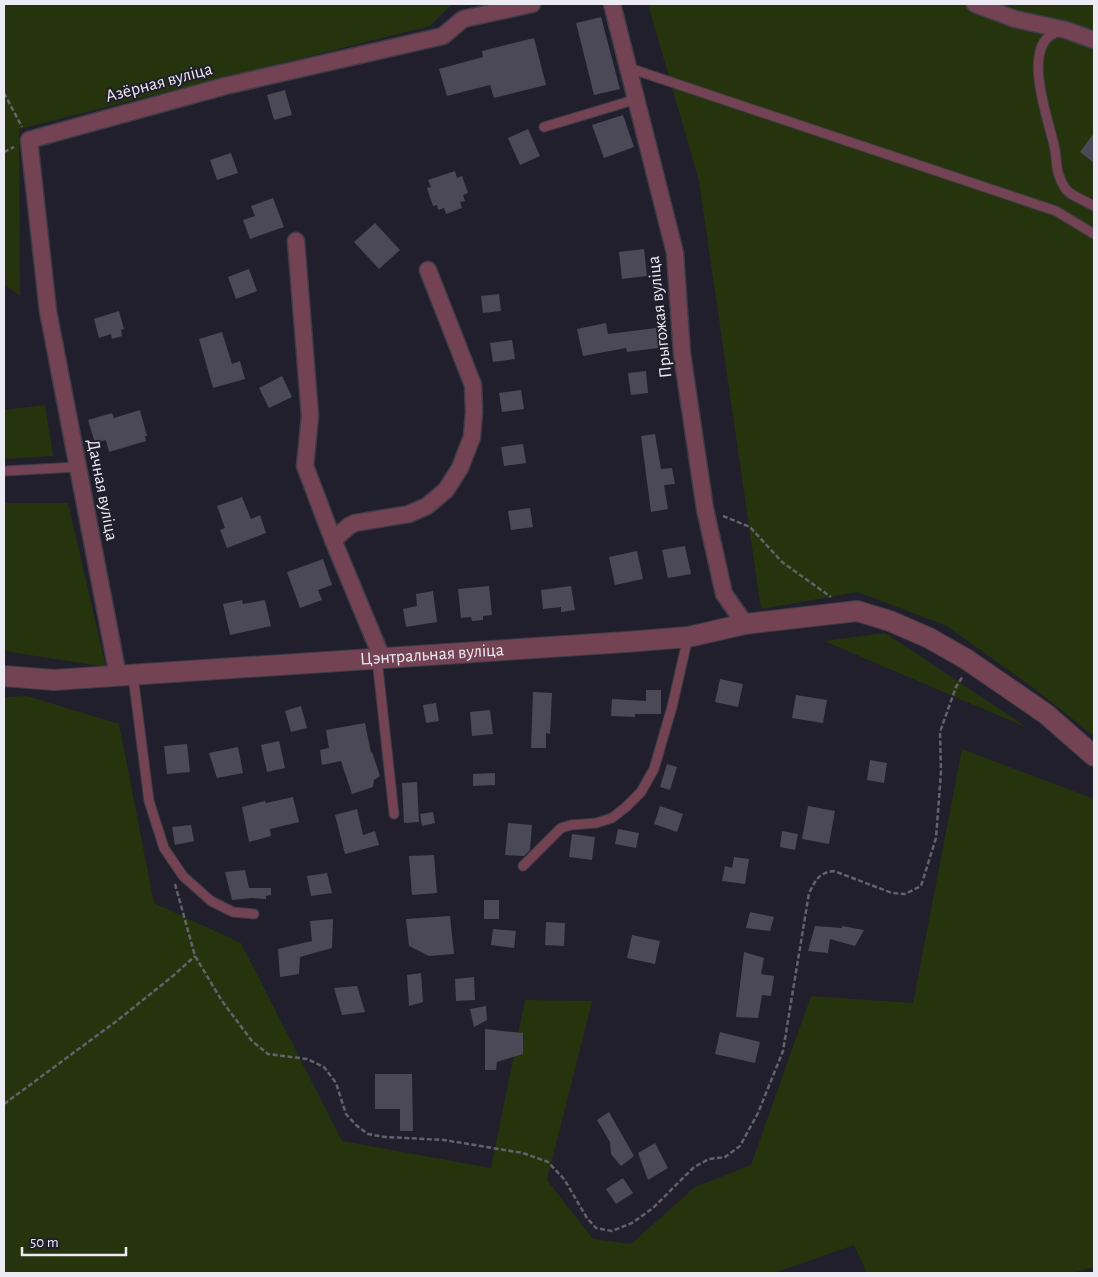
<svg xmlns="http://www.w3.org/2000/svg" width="1098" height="1277" font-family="'Alegreya Sans',sans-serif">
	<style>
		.green { fill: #26340d }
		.building { fill: #4b4956 }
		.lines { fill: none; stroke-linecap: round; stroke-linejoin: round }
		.service-casing { stroke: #3d3c47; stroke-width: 11 }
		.minor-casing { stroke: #3d3c47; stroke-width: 19 }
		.tertiary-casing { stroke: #3d3c47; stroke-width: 22 }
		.path { stroke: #63626c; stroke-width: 2.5; stroke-dasharray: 5 2.5; stroke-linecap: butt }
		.service { stroke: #744353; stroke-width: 9 }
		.minor { stroke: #744353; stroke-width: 16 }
		.tertiary { stroke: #744353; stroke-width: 20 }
		.labels { text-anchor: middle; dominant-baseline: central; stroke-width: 4; stroke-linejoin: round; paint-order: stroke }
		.street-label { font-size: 18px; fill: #ecebf3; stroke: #211f2b }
	</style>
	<rect width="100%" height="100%" fill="#211f2b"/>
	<!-- green -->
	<g class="green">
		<polygon points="4,4 452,4 430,26 19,129 20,296 4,284"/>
		<polygon points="648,4 1094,4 1094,736 1036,690 947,626 858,592 761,609 699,181"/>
		<polygon points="45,405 53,456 4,459 4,410"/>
		<polygon points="4,503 68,503 106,667 4,651"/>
		<polygon points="885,633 1028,728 824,641"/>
		<polygon points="27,696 119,724 154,903 241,943 342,1141 491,1168 525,1000 592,1001 547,1180 593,1239 631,1244 695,1187 751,1165 811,996 913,1003 962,749 1094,799 1094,1267 1071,1273 867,1273 854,1245 774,1273 4,1273 4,697"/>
	</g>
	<!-- building -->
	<g class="building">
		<polygon points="601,17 620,89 594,95 576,23"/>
		<polygon points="534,38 546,85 494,98 490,85 447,96 439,69 483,57 482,51"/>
		<polygon points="285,90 292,115 274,120 267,95"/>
		<polygon points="623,115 634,147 604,158 592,125"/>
		<polygon points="528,129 540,156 520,165 508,138"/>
		<polygon points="1094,133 1094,163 1080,152"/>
		<polygon points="231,153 238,173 217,180 210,160"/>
		<polygon points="455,171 457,178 462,176 468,193 463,195 465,201 460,202 462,208 446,214 444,208 438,210 437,205 433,206 427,188 431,187 428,180"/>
		<polygon points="273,198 284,227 250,239 243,220 255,216 251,206"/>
		<polygon points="375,223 400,250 379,269 354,242"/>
		<polygon points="644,249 647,276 622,279 619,252"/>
		<polygon points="249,269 257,291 236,299 228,277"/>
		<polygon points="499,294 501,311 483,313 481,296"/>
		<polygon points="119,311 124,329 121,330 122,336 112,339 111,334 99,338 94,319"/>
		<polygon points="606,323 608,334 664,327 666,347 627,352 626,348 583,356 577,329"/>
		<polygon points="222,332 232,364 240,361 245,379 213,388 199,339"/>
		<polygon points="512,340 515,359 493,362 490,343"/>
		<polygon points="646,371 648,393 631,395 628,373"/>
		<polygon points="282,376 292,397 269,408 259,388"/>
		<polygon points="521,390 524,409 502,412 499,393"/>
		<polygon points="140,410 147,436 145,436 146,441 109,452 106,440 95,443 88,420 112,413 114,418"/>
		<polygon points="655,434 661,469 672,468 675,484 664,485 668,509 651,512 641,436"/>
		<polygon points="523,444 526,463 504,466 501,447"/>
		<polygon points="242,497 251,519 260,515 266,533 227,548 220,530 225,528 217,506"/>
		<polygon points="530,508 533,527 511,530 508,511"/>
		<polygon points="685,546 691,574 668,578 662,550"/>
		<polygon points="637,551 643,579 615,585 609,557"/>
		<polygon points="323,559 332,585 318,590 322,600 300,608 287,572"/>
		<polygon points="489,586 492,615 483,616 483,620 472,621 471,617 461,618 458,589"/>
		<polygon points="571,586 575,610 561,612 561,607 543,609 541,590"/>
		<polygon points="433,591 437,622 406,627 403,609 417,606 416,594"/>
		<polygon points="242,600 243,604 265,600 271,626 230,635 223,604"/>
		<polygon points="720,679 743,684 738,707 715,702"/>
		<polygon points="646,690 661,690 661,714 635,714 635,717 611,716 612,699 646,701"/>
		<polygon points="533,692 552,693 550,734 546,733 546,748 531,748"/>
		<polygon points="796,695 827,700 823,723 792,718"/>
		<polygon points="436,703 439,721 426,723 423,705"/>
		<polygon points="301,706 307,728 291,732 285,711"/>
		<polygon points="490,710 493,734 472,736 470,712"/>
		<polygon points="365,723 371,753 372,752 380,776 374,780 373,787 352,794 341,761 322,765 320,750 329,748 326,730"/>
		<polygon points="279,741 285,768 267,772 261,745"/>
		<polygon points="187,744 190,772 167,774 164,746"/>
		<polygon points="238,747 243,773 217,778 209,753"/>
		<polygon points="870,760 887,763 884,783 867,780"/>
		<polygon points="667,764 677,767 670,790 660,787"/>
		<polygon points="495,773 495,785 473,786 473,774"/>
		<polygon points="417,782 419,822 404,823 402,783"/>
		<polygon points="293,797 299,822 270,829 271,836 249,842 242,807 265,801 266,803"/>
		<polygon points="660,806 683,814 677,832 654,824"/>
		<polygon points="808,806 835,811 829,844 802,839"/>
		<polygon points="357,809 363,835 375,831 379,845 345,854 335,815"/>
		<polygon points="433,812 435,823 422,826 420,814"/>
		<polygon points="508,823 532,825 530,850 524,856 505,855"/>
		<polygon points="191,825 194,841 175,845 172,827"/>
		<polygon points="618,829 639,833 636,848 615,844"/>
		<polygon points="782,831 798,834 795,850 780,847"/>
		<polygon points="572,834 595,837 592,860 569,857"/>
		<polygon points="434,855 437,893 412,895 409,856"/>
		<polygon points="734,857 749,859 745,884 722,881 725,866 732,868"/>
		<polygon points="245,870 249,888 271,888 271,895 266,896 266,899 251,898 232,900 225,872"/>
		<polygon points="327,873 332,893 311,896 307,876"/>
		<rect x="484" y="900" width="15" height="19"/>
		<polygon points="750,912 774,917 770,931 746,928"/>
		<polygon points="450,916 454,954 429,956 409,946 406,919"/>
		<polygon points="333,919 332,948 300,957 299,974 280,977 278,949 312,941 310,921"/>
		<polygon points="546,922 565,923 564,946 545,945"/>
		<polygon points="815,926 842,928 842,926 864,930 855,946 830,939 828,953 808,951"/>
		<polygon points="493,929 516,931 514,948 491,945"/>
		<polygon points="632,935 660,941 655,964 627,958"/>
		<polygon points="744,952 764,958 761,974 774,976 771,996 762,995 758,1018 736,1017"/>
		<polygon points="421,973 423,1002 409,1006 407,975"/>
		<polygon points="474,977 475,1000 456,1001 455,979"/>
		<polygon points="357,986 365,1012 342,1015 334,988"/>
		<polygon points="486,1006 487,1020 474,1027 470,1009"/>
		<polygon points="485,1029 523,1033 523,1054 497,1062 496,1070 485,1070"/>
		<polygon points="720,1032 760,1042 755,1063 715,1054"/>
		<polygon points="375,1074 412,1074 413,1131 400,1131 400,1109 375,1109"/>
		<polygon points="609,1112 634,1156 621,1166 611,1154 610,1142 597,1120"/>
		<polygon points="655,1143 668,1168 648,1180 638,1153"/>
		<polygon points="623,1178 633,1193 616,1204 606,1189"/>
	</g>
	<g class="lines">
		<defs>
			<g id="service">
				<path d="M 1061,31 C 1018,39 1048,118 1054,145 C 1058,162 1054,171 1065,188 C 1070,196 1086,201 1094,206"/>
				<polyline points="629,68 1056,211 1094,234"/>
				<polyline points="544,127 637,99"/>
				<polyline points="4,471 77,467"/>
				<polyline points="377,659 394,814"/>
				<polyline points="133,676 149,801 164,848 183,876 211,901 233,912 254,914"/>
				<polyline points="523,866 561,828 571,825 596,823 612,818 626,807 641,792 654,769 672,707 688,637"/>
			</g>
			<g id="minor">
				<polyline points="612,4 675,253 682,354 705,509 724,594 745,624"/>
				<polyline points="975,4 1015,19 1066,30 1094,40"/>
				<polyline points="296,241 310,416 305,466 333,540 382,658"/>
				<polyline points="333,540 349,526 355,523 409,514 427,506 446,490 460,468 472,437 474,412 473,385 428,270"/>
				<polyline points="118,676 48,311 29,140 225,86 443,36 463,19 532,4"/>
			</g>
			<g id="tertiary">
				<path id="s1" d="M 4,676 L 54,680 L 626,642 L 688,637 L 745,624 L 857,611 L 890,621 L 929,638 L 966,659 L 1046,714 L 1094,756"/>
			</g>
		</defs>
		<!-- service casing -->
		<use href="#service" class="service-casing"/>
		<!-- minor casing -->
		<use href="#minor" class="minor-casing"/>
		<!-- tertiary casing -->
		<use href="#tertiary" class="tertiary-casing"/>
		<!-- path -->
		<g class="path">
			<polyline points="4,93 22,127"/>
			<polyline points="4,152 14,147"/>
			<polyline points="723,516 750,527 782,562 831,597"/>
			<path d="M 175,884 L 195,956 L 222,1001 L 252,1041 L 268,1054 L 307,1059 L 324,1067 L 336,1083 L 346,1114 L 356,1125 L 368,1134 L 385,1137 L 444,1140 L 523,1153 L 548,1162 L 564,1179 L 587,1218 L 596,1228 L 612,1231 L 632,1223 L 653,1208 L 694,1167 L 709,1159 L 725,1157 L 740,1146 L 758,1113 L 783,1051 L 809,893 C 816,880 818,873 834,871 L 892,893 L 905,894 L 921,886 L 936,838 L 941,772 L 940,732 L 956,687 L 963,676"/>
			<polyline points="4,1104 118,1020 174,975 195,956"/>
		</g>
		<!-- service -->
		<use href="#service" class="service"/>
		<!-- minor -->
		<use href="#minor" class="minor"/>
		<!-- tertiary -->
		<use href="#tertiary" class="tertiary"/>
	</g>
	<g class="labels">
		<!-- street labels -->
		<g class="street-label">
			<text transform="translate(159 83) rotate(-15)">Азёрная вуліца</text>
			<text transform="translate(660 317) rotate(-96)">Прыгожая вуліца</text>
			<text transform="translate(102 490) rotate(79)">Дачная вуліца</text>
			<text stroke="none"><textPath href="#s1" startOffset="429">Цэнтральная вуліца</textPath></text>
		</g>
	</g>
	<!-- border -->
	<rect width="1098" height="1277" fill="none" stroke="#ecebf3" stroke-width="10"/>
	<!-- scale -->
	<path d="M22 1247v8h104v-8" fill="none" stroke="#ecebf3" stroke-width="2.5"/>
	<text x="30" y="1247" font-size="15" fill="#ecebf3" stroke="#211f2b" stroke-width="4" paint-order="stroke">50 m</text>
</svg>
